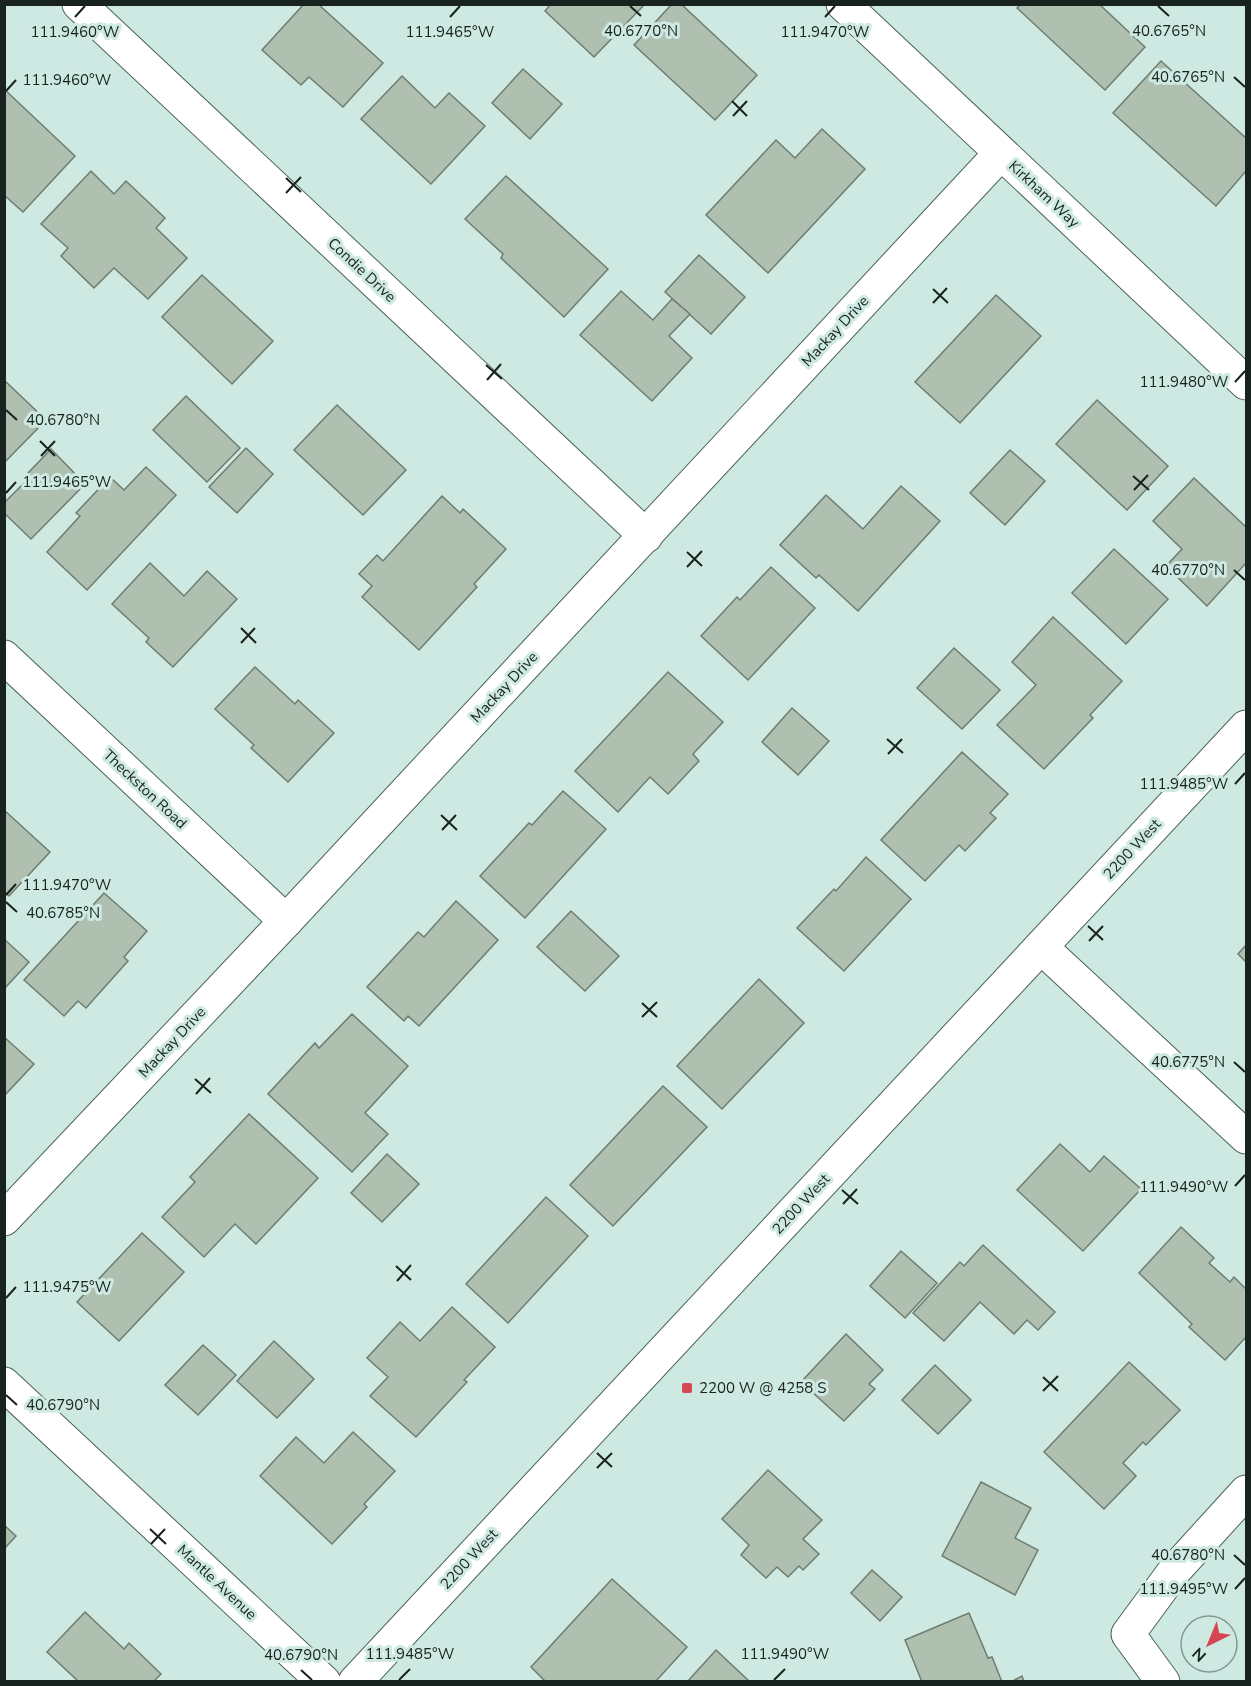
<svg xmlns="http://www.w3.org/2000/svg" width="1251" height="1686" font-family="'Nunito Sans',sans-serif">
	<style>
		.building { fill: #afc0b1; stroke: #6e7d6f; stroke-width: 1.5 }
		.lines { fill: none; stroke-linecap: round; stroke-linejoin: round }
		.minor-casing { stroke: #4c625d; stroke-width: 35 }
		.tertiary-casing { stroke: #4c625d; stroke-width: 35 }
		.minor { stroke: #fff; stroke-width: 33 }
		.tertiary { stroke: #fff; stroke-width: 33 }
		.ticks { fill: none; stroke: #18221f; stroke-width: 2 }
		.poi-dot { fill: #d64653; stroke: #cee8e2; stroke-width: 2 }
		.labels { text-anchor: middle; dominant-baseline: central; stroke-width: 6; stroke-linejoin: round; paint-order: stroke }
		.street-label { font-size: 15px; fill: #18221f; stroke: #cee8e2 }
		.poi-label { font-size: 15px; fill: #18221f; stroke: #cee8e2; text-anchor: start }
		.ticks-label { font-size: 15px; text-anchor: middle; fill: #18221f; stroke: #cee8e2; stroke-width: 6; stroke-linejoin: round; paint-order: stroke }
	</style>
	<rect width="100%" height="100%" fill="#cee8e2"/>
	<!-- building -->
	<g class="building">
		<polygon points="304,4 318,4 383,63 343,107 309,77 301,85 262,50"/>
		<polygon points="551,4 645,4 594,57 545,11"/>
		<polygon points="672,4 681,4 757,75 715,120 634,45"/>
		<polygon points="1021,4 1099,4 1145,47 1105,90 1017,8"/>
		<polygon points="1161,61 1246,138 1246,171 1216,206 1113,113"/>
		<polygon points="523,69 562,104 530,139 492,103"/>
		<polygon points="402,76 435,108 449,93 485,126 431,184 361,119"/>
		<polygon points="4,89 75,156 23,212 4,195"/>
		<polygon points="822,129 865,169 768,273 706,215 776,140 795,158"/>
		<polygon points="91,171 114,194 126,181 165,218 156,228 187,258 148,299 114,268 94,288 61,256 68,248 41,224"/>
		<polygon points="506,176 608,269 564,317 501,258 503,254 465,219"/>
		<polygon points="699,255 745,297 711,334 665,292"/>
		<polygon points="202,275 273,341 232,384 162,317"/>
		<polygon points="621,291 653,320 672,299 690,314 669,336 692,358 652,401 580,335"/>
		<polygon points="996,295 1041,336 960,423 915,382"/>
		<polygon points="4,380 46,420 4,463"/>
		<polygon points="186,396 240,448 207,482 153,430"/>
		<polygon points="1097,400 1168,466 1127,510 1056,444"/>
		<polygon points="337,405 406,470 363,515 294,450"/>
		<polygon points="246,448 273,474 237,513 209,487"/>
		<polygon points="51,449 85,484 31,539 4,513 4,503 31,476 28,473"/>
		<polygon points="1010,450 1045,481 1005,525 970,493"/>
		<polygon points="146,467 176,495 87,590 47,552 80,516 76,513 110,477 124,490"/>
		<polygon points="1194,478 1246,527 1246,563 1207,606 1166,566 1182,549 1153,521"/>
		<polygon points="901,486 940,521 858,611 819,575 816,578 780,545 826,495 863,529"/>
		<polygon points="442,496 460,513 463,509 506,549 474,584 477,587 419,650 362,597 372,586 359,574 377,555 383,561"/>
		<polygon points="1114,549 1168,599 1126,644 1072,593"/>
		<polygon points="150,563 184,596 207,571 237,599 173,667 146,642 149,638 112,604"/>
		<polygon points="771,567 815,608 748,680 701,636 737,597 740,600"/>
		<polygon points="1053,617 1122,681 1090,715 1093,718 1044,769 997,725 1036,685 1012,662"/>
		<polygon points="954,648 1000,690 962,729 917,688"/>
		<polygon points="255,667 295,704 298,700 334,733 288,782 251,748 254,745 215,709"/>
		<polygon points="668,672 723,722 693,754 699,761 668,794 650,777 618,812 575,771"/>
		<polygon points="792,708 829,741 798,775 762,742"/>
		<polygon points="962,752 1008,794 990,813 996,818 965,851 959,845 925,881 881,840"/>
		<polygon points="563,791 606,829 525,918 480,876 529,823 532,825"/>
		<polygon points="4,810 50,852 9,896 4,891"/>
		<polygon points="866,857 911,899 844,971 797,928 834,889 836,891"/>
		<polygon points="104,893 147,931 124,957 128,961 86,1008 78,1001 64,1016 24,980"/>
		<polygon points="456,901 498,940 419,1026 408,1016 404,1021 367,987 418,932 424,937"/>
		<polygon points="571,911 619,956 585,991 537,947"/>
		<polygon points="4,939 29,962 4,989"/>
		<polygon points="1246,945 1246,962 1238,954"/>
		<polygon points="759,979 804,1023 722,1109 677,1066"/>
		<polygon points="352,1014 408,1066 365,1113 388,1134 352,1172 268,1094 315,1043 319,1048"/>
		<polygon points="4,1037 34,1064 4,1096"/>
		<polygon points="663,1086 707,1127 613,1226 570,1185"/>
		<polygon points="249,1114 318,1178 256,1244 235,1224 204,1257 162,1217 195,1182 190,1177"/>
		<polygon points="1060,1144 1090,1172 1104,1156 1141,1189 1083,1251 1017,1190"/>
		<polygon points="387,1154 419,1184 382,1222 351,1193"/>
		<polygon points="546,1197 588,1236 508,1323 466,1284"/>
		<polygon points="1181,1227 1214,1258 1209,1263 1230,1282 1234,1277 1246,1289 1246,1337 1225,1360 1189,1327 1192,1324 1139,1273"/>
		<polygon points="142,1233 184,1272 119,1341 77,1302"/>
		<polygon points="983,1245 1055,1312 1038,1330 1027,1320 1014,1334 980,1302 944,1341 913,1313 960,1262 964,1266"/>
		<polygon points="901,1251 937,1283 905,1318 870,1286"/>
		<polygon points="452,1307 495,1347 464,1380 467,1382 416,1437 370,1396 388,1377 367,1358 400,1322 420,1341"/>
		<polygon points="846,1334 883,1370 869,1384 875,1389 844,1421 801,1382"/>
		<polygon points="274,1341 314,1379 277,1418 237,1381"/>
		<polygon points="203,1345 236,1375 198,1415 165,1385"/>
		<polygon points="1129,1362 1180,1410 1146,1445 1143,1442 1123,1463 1136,1476 1104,1509 1044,1452"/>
		<polygon points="935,1365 971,1400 938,1434 902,1400"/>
		<polygon points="353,1432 395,1471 364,1504 367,1507 332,1544 260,1476 296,1437 324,1463"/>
		<polygon points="768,1470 822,1520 803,1539 819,1554 803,1570 799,1566 788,1577 777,1567 766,1578 741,1555 749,1545 722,1519"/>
		<polygon points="981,1482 1031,1508 1015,1538 1038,1550 1015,1595 942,1556"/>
		<polygon points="4,1525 16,1536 4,1549"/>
		<polygon points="872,1570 902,1597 880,1621 851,1593"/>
		<polygon points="612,1579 687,1647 655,1682 546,1682 531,1667"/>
		<polygon points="85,1612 124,1649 129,1643 161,1674 155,1680 157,1682 79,1682 47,1652"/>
		<polygon points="969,1613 988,1658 992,1657 1002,1682 922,1682 905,1640"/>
		<polygon points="716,1650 750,1682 687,1682"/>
		<polygon points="1022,1676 1024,1682 1011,1682"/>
	</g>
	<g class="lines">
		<defs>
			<g id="minor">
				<polyline points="79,4 646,536"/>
				<polyline points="843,4 1246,383"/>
				<polyline points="4,657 286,921"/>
				<polyline points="1041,947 1246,1137"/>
				<polyline points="4,1219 286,921 1001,153"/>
				<polyline points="4,1384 324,1682"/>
				<polyline points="1163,1682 1128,1634 1175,1570 1246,1492"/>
			</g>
			<polyline id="tertiary" points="355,1682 1246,727"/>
		</defs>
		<!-- minor casing -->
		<use href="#minor" class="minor-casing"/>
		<!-- tertiary casing -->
		<use href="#tertiary" class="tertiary-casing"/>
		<!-- minor -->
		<use href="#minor" class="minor"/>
		<!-- tertiary -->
		<use href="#tertiary" class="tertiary"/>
	</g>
	<!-- ticks -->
	<path class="ticks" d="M 630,6 L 641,16M 1158,6 L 1169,16M 75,17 L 85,6M 450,17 L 460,6M 825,17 L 835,6M 1234,77 L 1245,87M 6,91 L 16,80M 732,101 L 747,116M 733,116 L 747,101M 286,178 L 301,192M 286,193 L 301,177M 933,289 L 948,303M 933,303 L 947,288M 486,365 L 502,379M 487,380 L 501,364M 1235,382 L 1245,371M 6,410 L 17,420M 40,441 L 55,456M 41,456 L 55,441M 1133,476 L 1149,490M 1134,490 L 1148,475M 6,493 L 16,482M 687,552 L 702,566M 687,567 L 702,551M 1234,570 L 1245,580M 241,628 L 256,643M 241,643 L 255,628M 887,739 L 903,753M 888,754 L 902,739M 1235,784 L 1245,773M 441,815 L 457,830M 442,830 L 456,815M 6,895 L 16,884M 6,902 L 17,912M 1088,926 L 1103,940M 1089,941 L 1103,926M 642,1003 L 657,1017M 642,1017 L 657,1002M 1234,1062 L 1245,1072M 195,1079 L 211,1093M 196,1094 L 210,1078M 1235,1186 L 1245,1175M 842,1190 L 858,1204M 843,1204 L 857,1189M 396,1266 L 411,1280M 397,1281 L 411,1265M 6,1298 L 16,1287M 1043,1377 L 1058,1391M 1043,1391 L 1058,1376M 6,1395 L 17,1405M 597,1453 L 612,1467M 597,1468 L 612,1453M 150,1529 L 166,1544M 151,1544 L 165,1529M 1234,1555 L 1245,1565M 1235,1589 L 1245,1578M 301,1670 L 312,1680M 399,1680 L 410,1669M 774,1680 L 785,1669"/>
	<!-- markers -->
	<rect class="poi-dot" x="681" y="1382" width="12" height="12" rx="3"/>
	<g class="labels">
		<!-- street labels -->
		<g class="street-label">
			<text transform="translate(1044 194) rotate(43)">Kirkham Way</text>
			<text transform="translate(362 270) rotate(43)">Condie Drive</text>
			<text transform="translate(835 331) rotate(-47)">Mackay Drive</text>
			<text transform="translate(504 687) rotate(-47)">Mackay Drive</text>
			<text transform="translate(145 789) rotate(43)">Theckston Road</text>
			<text transform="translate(1132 849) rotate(-47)">2200 West</text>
			<text transform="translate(172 1042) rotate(-47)">Mackay Drive</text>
			<text transform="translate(801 1204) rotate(-47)">2200 West</text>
			<text transform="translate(469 1559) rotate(-47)">2200 West</text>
			<text transform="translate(217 1582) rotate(43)">Mantle Avenue</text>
		</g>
		<!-- poi labels -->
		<g class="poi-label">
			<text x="699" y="1388">2200 W @ 4258 S</text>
		</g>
	</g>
	<g class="ticks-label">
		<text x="641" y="36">40.6770°N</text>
		<text x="1169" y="36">40.6765°N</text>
		<text x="75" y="37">111.9460°W</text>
		<text x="450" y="37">111.9465°W</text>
		<text x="825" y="37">111.9470°W</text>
		<text x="1188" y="82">40.6765°N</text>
		<text x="67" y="85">111.9460°W</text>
		<text x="1184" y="387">111.9480°W</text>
		<text x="63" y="425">40.6780°N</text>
		<text x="67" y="487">111.9465°W</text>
		<text x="1188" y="575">40.6770°N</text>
		<text x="1184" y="789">111.9485°W</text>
		<text x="67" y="890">111.9470°W</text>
		<text x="63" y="918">40.6785°N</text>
		<text x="1188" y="1067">40.6775°N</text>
		<text x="1184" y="1192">111.9490°W</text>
		<text x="67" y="1292">111.9475°W</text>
		<text x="63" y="1410">40.6790°N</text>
		<text x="1188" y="1560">40.6780°N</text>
		<text x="1184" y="1594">111.9495°W</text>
		<text x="410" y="1659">111.9485°W</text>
		<text x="785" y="1659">111.9490°W</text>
		<text x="301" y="1660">40.6790°N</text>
	</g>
	<!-- border -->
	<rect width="1251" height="1686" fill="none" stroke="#18221f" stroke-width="12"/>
	<!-- north arrow -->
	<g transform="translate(1209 1644) rotate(223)"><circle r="28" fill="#cee8e2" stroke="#859994" stroke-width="1.5"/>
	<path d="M0-4.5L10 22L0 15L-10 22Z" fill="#d64653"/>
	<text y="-9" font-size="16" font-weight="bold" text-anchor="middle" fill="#18221f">N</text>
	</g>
</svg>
